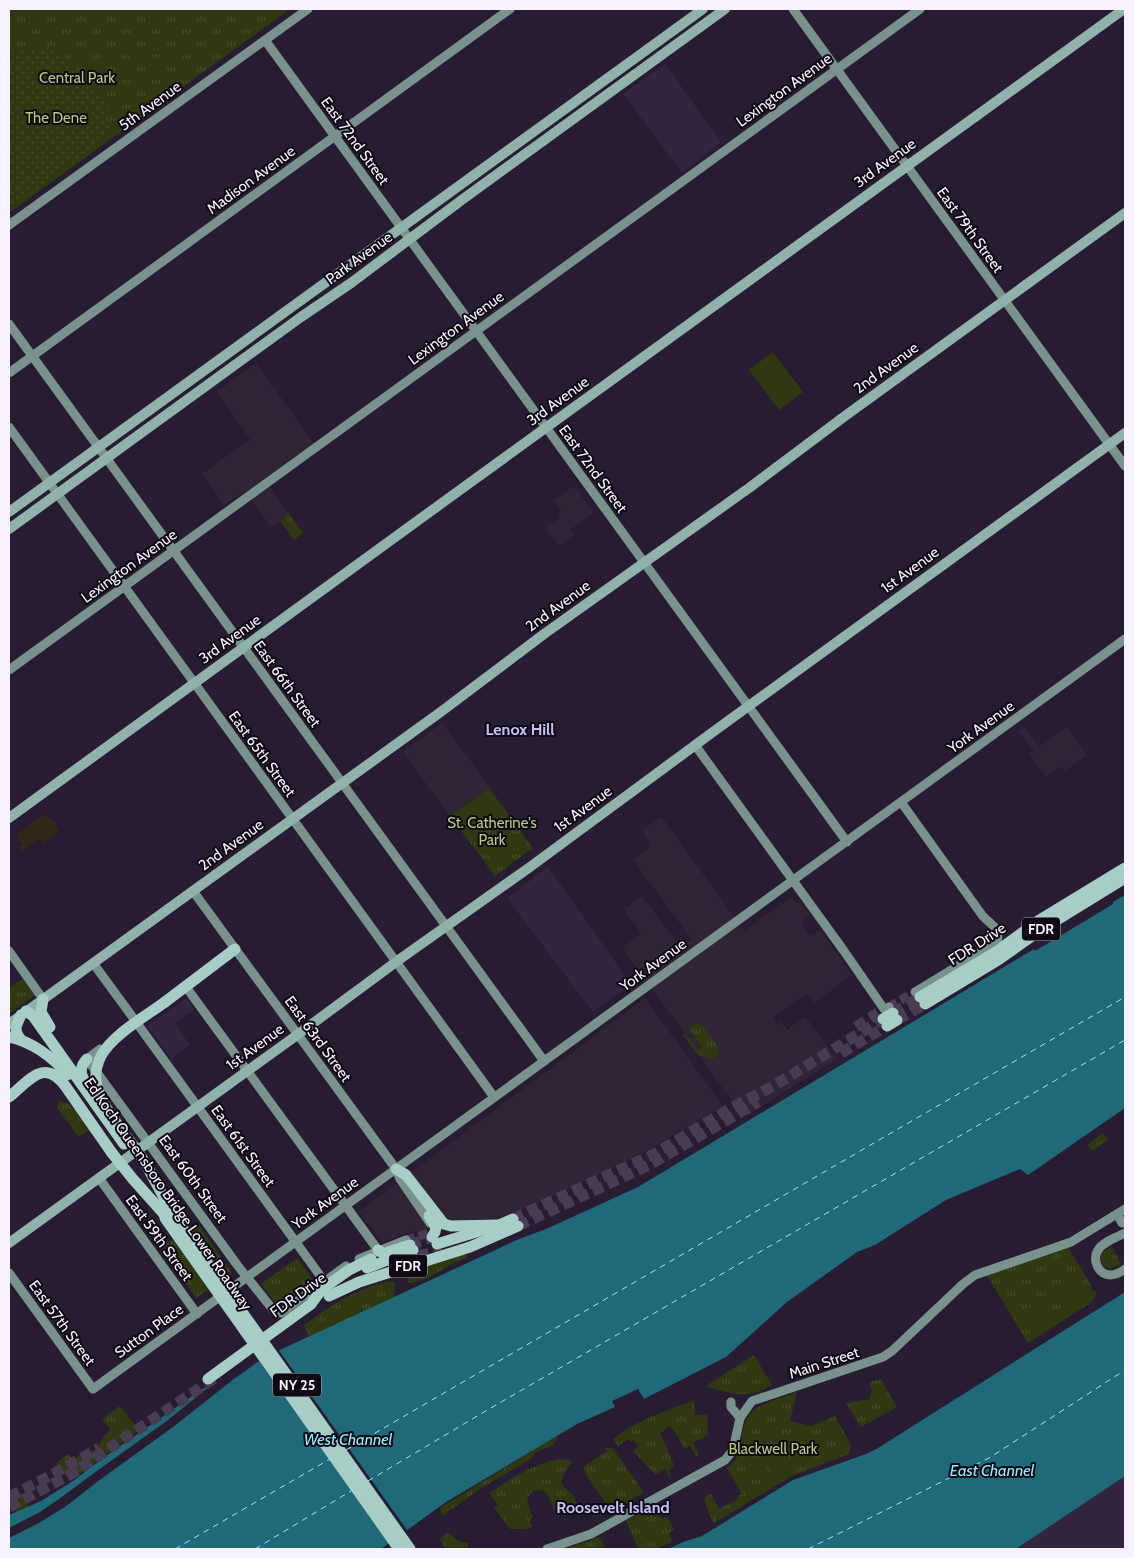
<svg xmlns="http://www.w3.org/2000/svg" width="1134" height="1558" font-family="Cabin,sans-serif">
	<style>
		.commercial { fill: #322818 }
		.built { fill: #332440 }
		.education { fill: #2f2534 }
		.grass { fill: url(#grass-tufts) }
		.garden { fill: url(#garden-dots) }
		.pitch { fill: #2f3810 }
		.water { fill: #1f6978 }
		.pier { fill: #281c32 }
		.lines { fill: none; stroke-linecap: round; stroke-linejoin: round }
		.ferry { stroke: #98e9fd; stroke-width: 1; stroke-dasharray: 6 5; stroke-linecap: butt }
		.secondary-tunnel { stroke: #473c51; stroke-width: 9; stroke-dasharray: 9 4.5; stroke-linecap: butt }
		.highway-tunnel { stroke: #473c51; stroke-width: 11; stroke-dasharray: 11 5.5; stroke-linecap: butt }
		.secondary { stroke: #79928d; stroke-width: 9 }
		.primary { stroke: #91b1ab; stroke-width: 10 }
		.highway { stroke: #a6cdc6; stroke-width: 11 }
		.highway-bridge { stroke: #a6cdc6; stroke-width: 11 }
		.labels { text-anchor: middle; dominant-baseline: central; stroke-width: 4; stroke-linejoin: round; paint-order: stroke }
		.shield { fill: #0e0913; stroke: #b2acb8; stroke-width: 1 }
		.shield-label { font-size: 14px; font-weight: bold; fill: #f8f2fe }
		.park-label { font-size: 15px; fill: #b5cb7d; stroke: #0e0913 }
		.street-label { font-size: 15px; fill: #f8f2fe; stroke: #0e0913 }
		.neighbourhood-label { font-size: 16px; font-weight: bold; fill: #c5bff9; stroke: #0e0913 }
		.water-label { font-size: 16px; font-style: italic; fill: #98e9fd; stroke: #0e0913 }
	</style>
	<defs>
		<pattern id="grass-tufts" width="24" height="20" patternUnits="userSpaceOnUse" patternTransform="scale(1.25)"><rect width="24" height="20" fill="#2f3810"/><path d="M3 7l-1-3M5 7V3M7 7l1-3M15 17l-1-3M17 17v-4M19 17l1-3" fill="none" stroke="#444c28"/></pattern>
		<pattern id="garden-dots" width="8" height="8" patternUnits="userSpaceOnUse" patternTransform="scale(1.25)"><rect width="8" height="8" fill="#2f3810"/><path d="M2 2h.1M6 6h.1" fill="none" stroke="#444c28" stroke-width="1.8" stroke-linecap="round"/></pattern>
	</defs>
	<rect width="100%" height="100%" fill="#281c32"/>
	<!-- commercial -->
	<polygon class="commercial" points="44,814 48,818 49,818 55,822 59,832 44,843 40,838 21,852 18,848 23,844 16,835"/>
	<!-- built -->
	<g class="built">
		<polygon points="665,64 721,142 682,173 623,94"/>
		<polygon points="548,867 631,984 593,1012 507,898"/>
		<polygon points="186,998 194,1010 175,1024 190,1045 171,1059 157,1038 156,1038 147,1026"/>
		<polygon points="1125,1476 1125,1549 1016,1549 1025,1543"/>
	</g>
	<!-- education -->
	<g class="education">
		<polygon points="256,363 314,443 264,479 289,514 271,527 245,491 224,505 202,474 250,439 216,392"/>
		<polygon points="574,486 594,513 570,530 574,535 559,546 546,528 560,517 558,513 561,510 554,500"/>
		<polygon points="442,723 490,787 450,816 403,752"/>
		<polygon points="1067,726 1087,755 1065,771 1061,766 1046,777 1029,754 1033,750 1019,732 1025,728 1039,747"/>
		<polygon points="661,816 744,931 792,897 796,903 799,902 810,915 801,923 810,936 820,930 852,975 814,1003 806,994 773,1018 777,1024 780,1021 787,1030 805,1016 837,1059 745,1117 715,1078 684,1032 622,948 641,934 624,909 642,896 680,946 692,940 633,860 651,846 642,830"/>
		<polygon points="645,998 723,1106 659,1144 600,1174 517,1212 492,1221 446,1225 426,1230 407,1233 382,1242 358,1212"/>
	</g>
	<!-- grass -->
	<g class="grass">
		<polygon points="9,9 290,9 9,213"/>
		<polygon points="289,514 303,533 294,540 280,521"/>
		<polygon points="489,788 533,848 495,876 450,816"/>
		<polygon points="23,978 35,995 9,1014 9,989"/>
		<polygon points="697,1023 702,1025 719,1048 718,1054 712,1059 698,1055 683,1035 685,1034 698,1051 702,1048 689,1028"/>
		<polygon points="61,1101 69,1104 74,1110 77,1108 91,1129 80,1136 78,1136 57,1108 58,1103"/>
		<polygon points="1103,1133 1108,1140 1092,1151 1087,1145"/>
		<polygon points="197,1222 232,1273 196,1298 161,1248"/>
		<polygon points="1068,1247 1091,1285 1092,1291 1097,1292 1092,1302 1028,1343 986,1274"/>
		<polygon points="1112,1247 1121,1264 1111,1269 1104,1267 1100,1258 1102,1252"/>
		<path d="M 467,1252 L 466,1258 C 462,1260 456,1261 452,1264 C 440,1271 422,1283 408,1283 L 407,1282 L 408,1278 L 406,1276 L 400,1275 L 399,1274 Z"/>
		<polygon points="297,1258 314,1281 278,1307 261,1284"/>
		<path d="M 388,1281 L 394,1283 L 395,1285 L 394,1298 L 309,1337 L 304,1325 C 330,1306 356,1289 388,1281 Z"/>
		<path d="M 754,1355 L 772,1385 C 746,1400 734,1394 707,1387 L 706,1386 Z"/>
		<polygon points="881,1379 897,1407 861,1427 846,1403 869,1399 872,1390 869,1382"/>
		<path d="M 797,1392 L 790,1421 L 811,1426 L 835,1416 L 851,1445 L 849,1454 L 792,1476 L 714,1523 L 709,1514 L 704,1498 L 711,1494 L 719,1509 L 738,1499 L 738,1496 L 742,1494 L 727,1468 C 732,1464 737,1459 739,1453 C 744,1438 740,1421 754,1410 C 763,1403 786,1396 797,1392 Z"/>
		<path d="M 694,1400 L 695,1415 L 707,1415 L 708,1435 L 693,1443 L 699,1454 L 696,1456 L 690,1446 L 685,1449 L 673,1429 L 671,1428 L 669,1426 L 660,1433 L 674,1465 L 669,1470 L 671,1479 L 665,1469 L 656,1475 L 633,1451 L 638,1446 L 633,1440 L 631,1442 L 628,1439 L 618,1446 L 613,1439 C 636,1420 666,1411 694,1400 Z"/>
		<polygon points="120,1406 139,1430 70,1481 56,1463 68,1454 73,1460 82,1454 87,1453 96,1449 105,1435 111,1430 102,1419"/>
		<polygon points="558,1435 557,1440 553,1442 554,1445 534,1453 534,1455 529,1460 483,1487 442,1516 440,1508"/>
		<polygon points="605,1447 613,1449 641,1488 643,1493 611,1511 587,1476 583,1467 607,1451"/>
		<path d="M 559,1459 L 568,1460 L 572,1462 C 548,1494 573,1482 577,1505 L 572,1512 L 567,1514 C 545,1515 557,1489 536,1490 L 530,1494 L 527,1500 L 532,1517 L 530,1522 L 533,1527 L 526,1529 L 510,1529 L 494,1508 L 498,1505 L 489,1493 C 509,1480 536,1462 559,1459 Z"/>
		<polygon points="16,1488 29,1506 16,1512 9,1502 9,1492"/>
		<polygon points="658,1505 662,1512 659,1514 662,1519 667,1517 674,1529 669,1533 672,1542 655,1549 638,1549 626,1521"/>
		<path d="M 448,1532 C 453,1537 460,1543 468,1543 L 468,1549 L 446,1549 L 440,1539 Z"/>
		<polygon points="599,1537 606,1549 565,1549"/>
	</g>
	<!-- garden -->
	<polygon class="garden" points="56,46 90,87 108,99 107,123 112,134 9,210 9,53"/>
	<!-- pitch -->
	<g class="pitch">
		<polygon points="773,352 803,392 779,410 749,370"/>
		<polygon points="483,797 485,800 490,801 502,819 477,838 475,837 459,814 464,810 467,813 466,809 478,800 481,803 483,801 481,799"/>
		<polygon points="1083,1282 1090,1292 1072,1303 1066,1292"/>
		<path d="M 1037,1305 C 1044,1310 1046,1314 1048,1323 L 1032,1333 L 1021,1317 C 1024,1309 1028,1306 1037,1305 Z"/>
		<polygon points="814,1441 821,1453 805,1462 798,1450"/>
		<polygon points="786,1454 793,1465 775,1476 768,1466"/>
	</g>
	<!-- water -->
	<g class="water">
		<polygon points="1125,895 1125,1108 1028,1175 1020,1169 946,1200 875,1245 857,1252 787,1302 726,1357 644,1399 638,1389 612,1401 615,1407 577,1424 446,1502 381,1549 9,1549 9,1515 41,1501 73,1481 103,1458 198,1392 208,1386 209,1387 239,1369 519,1239 546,1229 638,1187 1034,949 1035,951 1113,904 1113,902"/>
		<polygon points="1125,1292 1125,1476 1016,1549 668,1549 683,1542 702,1536 793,1480 866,1454 878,1448"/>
	</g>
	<!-- pier -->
	<polygon class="pier" points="278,1349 407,1530 410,1529 411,1530 387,1548 386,1546 389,1544 259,1361 234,1379 173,1427 101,1479 65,1507 37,1524 9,1538 9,1528 40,1512 59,1499 94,1473 168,1420 222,1376"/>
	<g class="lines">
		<!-- ferry -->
		<g class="ferry">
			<polyline points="346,1450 1125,997"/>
			<polyline points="368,1481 484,1412 1125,1040"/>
			<polyline points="175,1549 330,1459"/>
			<polyline points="255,1549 351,1491"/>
			<polyline points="808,1549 989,1458 1125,1370"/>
		</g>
		<!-- secondary-tunnel -->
		<g class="secondary-tunnel">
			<polyline points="889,1007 915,992"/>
			<polyline points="406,1240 429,1233"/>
		</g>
		<!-- highway-tunnel -->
		<g class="highway-tunnel">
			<polyline points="893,1013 920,997"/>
			<polyline points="897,1020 925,1004"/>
			<polyline points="856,1027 878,1013"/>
			<polyline points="841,1053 887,1026"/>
			<polyline points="513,1219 654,1154 731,1108 775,1085 883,1019"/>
			<polyline points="518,1226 651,1164 758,1102"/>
			<polyline points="410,1245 432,1237"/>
			<polyline points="418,1256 442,1250"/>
			<polyline points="9,1497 50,1476 99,1448"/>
			<polyline points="9,1507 73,1473 219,1375"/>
		</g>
		<!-- secondary -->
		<g class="secondary">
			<polyline points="793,9 1125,466"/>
			<polyline points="265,40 847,842"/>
			<polyline points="9,225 308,9"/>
			<polyline points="9,324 544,1061"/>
			<polyline points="9,373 510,9"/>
			<polyline points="9,427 494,1097"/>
			<polyline points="9,670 920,9"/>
			<polyline points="695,745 844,951 884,1009 889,1007"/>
			<path d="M 901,802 L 982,915 C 990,925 1001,927 997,942 L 915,992"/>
			<polyline points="193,891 396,1169 400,1179 430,1223"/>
			<polyline points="9,951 43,999"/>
			<polyline points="93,963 134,1019"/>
			<polyline points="186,987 378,1250"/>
			<polyline points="139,1026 324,1281"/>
			<polyline points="100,1049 87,1059 238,1266 274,1311 281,1313 346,1266"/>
			<polyline points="99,1178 197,1314"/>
			<polyline points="1117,1214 1122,1223"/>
			<path d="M 1125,1233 C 1117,1237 1103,1242 1098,1250 C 1092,1260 1098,1274 1110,1275 C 1116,1275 1121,1272 1125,1269"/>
			<polyline points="359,1259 406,1240"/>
			<polyline points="9,1273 93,1389 1125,639"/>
			<polyline points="731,1402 731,1407 740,1418"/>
			<polyline points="547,1549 591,1534 725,1460 733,1450 740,1418 752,1401 883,1357 892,1351 963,1284 975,1275 1071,1242 1125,1209"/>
		</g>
		<!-- primary -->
		<g class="primary">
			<polyline points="9,512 703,9"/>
			<polyline points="9,529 301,317 351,283 463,199 725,9"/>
			<polyline points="9,818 442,503 1124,9"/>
			<polyline points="9,1024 442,711 544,634 749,488 845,416 1125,213"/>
			<polyline points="9,1243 293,1038 400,959 530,867 717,729 1125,433"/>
		</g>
		<!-- highway -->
		<g class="highway">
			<polyline points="920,997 996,952 1038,921 1125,868"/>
			<polyline points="43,999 41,1012 50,1027"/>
			<polyline points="165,1002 235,949"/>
			<polyline points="925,1004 998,960 1042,929 1125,878"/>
			<polyline points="26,1011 33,1016 124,1144"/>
			<polyline points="883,1019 893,1013"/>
			<polyline points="887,1026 897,1020"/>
			<path d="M 9,1037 C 30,1041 54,1057 67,1075"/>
			<path d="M 21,1040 C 13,1029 16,1026 21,1015"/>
			<path d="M 86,1083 C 80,1074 79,1067 87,1059"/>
			<path d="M 9,1097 C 30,1080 44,1057 66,1087 L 112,1153"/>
			<polyline points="396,1169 406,1175 444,1224 451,1226 499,1225"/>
			<polyline points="429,1216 436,1227 435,1232 432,1237"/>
			<polyline points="437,1244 499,1225 513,1219"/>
			<polyline points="378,1250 387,1256 398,1259"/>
			<polyline points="388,1252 410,1245"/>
			<polyline points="329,1296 359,1282 470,1247 518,1226"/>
			<polyline points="311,1304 322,1289 349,1270 371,1259"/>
		</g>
		<!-- highway-bridge -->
		<g class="highway-bridge">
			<path d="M 165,1002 C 146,1016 112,1035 101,1056 C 96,1066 94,1079 98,1090 C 105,1113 130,1139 143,1160 C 156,1180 165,1203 179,1223 L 410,1549"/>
			<polyline points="112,1153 132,1178 172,1223"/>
			<polyline points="165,1218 399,1549"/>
			<polyline points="367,1268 413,1250"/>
			<polyline points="208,1379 311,1304"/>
		</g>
	</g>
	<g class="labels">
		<!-- shield labels -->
		<g class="shield">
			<rect x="1022" y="917.5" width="38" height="23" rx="4"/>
			<rect x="389" y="1254.5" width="38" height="23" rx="4"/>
			<rect x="273" y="1373.5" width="48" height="23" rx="4"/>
		</g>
		<g class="shield-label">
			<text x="1041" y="929">FDR</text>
			<text x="408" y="1266">FDR</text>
			<text x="297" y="1385">NY 25</text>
		</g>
		<!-- park labels -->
		<g class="park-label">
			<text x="77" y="78">Central Park</text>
			<text x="56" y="118">The Dene</text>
			<text x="492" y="823">St. Catherine's<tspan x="492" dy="17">Park</tspan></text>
			<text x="773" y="1449">Blackwell Park</text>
		</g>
		<!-- street labels -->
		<g class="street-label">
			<text transform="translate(784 90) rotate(-36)">Lexington Avenue</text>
			<text transform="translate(150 106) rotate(-36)">5th Avenue</text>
			<text transform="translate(355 141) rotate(54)">East 72nd Street</text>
			<text transform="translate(885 163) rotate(-36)">3rd Avenue</text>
			<text transform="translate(251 180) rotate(-36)">Madison Avenue</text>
			<text transform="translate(970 230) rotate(54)">East 79th Street</text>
			<text transform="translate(359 258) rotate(-36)">Park Avenue</text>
			<text transform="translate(456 328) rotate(-36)">Lexington Avenue</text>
			<text transform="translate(886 368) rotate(-36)">2nd Avenue</text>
			<text transform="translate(558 401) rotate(-36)">3rd Avenue</text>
			<text transform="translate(593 469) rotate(54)">East 72nd Street</text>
			<text transform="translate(129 566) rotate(-36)">Lexington Avenue</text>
			<text transform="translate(910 570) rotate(-36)">1st Avenue</text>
			<text transform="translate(558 606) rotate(-36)">2nd Avenue</text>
			<text transform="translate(230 639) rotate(-36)">3rd Avenue</text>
			<text transform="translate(287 684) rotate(54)">East 66th Street</text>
			<text transform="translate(981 727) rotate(-36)">York Avenue</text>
			<text transform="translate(262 754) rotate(54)">East 65th Street</text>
			<text transform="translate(583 809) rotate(-36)">1st Avenue</text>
			<text transform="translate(231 845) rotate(-36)">2nd Avenue</text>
			<text transform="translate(977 944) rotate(-33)">FDR Drive</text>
			<text transform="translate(653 965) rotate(-36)">York Avenue</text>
			<text transform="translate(318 1039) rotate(54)">East 63rd Street</text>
			<text transform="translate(255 1047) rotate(-36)">1st Avenue</text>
			<text transform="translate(243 1146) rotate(54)">East 61st Street</text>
			<text transform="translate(193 1179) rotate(54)">East 60th Street</text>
			<text transform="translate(168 1194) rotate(55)">Ed Koch Queensboro Bridge Lower Roadway</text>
			<text transform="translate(325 1203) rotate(-36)">York Avenue</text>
			<text transform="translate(159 1238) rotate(54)">East 59th Street</text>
			<text transform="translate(298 1295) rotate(-36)">FDR Drive</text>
			<text transform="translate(62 1323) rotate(54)">East 57th Street</text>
			<text transform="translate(149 1331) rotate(-36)">Sutton Place</text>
			<text transform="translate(824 1363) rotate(-18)">Main Street</text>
		</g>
		<!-- neighbourhood labels -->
		<g class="neighbourhood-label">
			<text x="520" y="729">Lenox Hill</text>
			<text x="613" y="1507">Roosevelt Island</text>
		</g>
		<!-- water labels -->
		<g class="water-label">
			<text x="348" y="1439">West Channel</text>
			<text x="992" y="1470">East Channel</text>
		</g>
	</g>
	<!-- border -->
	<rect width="1134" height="1558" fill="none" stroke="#f8f2fe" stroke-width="20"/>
</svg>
